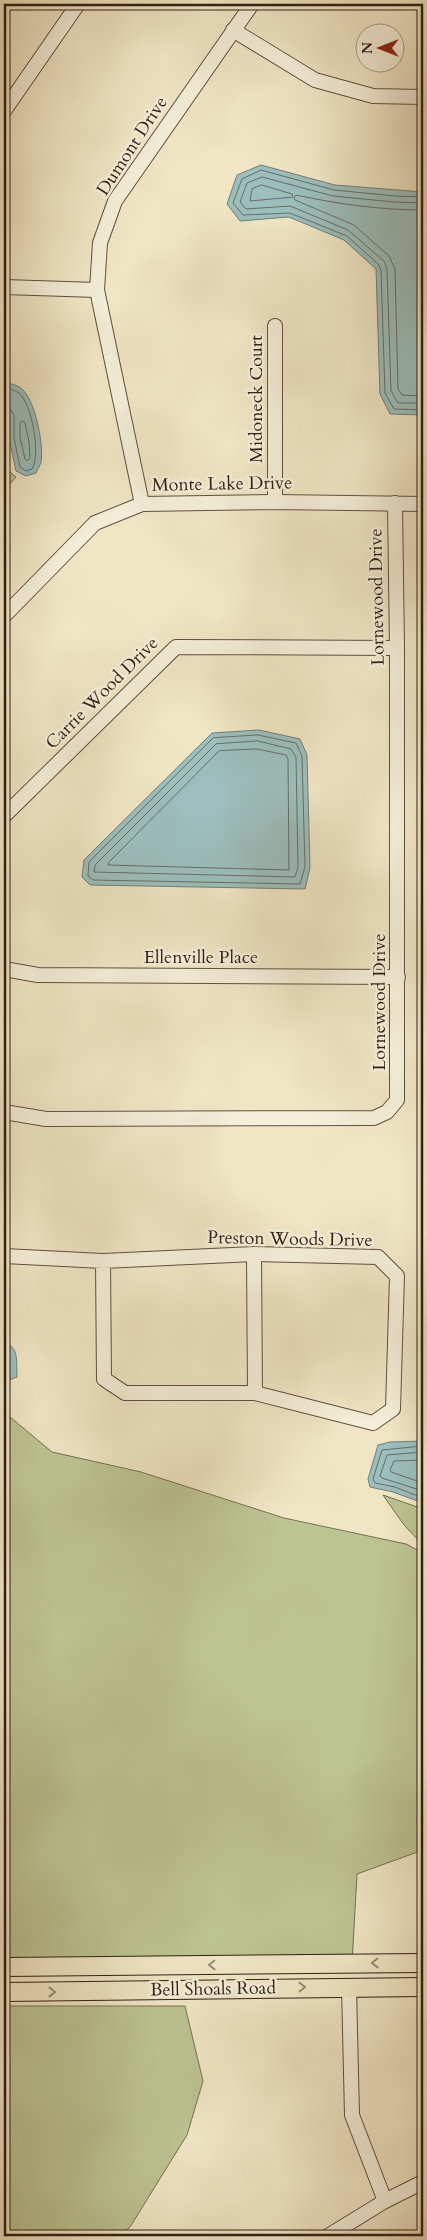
<svg xmlns="http://www.w3.org/2000/svg" width="427" height="2240" font-family="Cardo,serif">
	<style>
		.green { fill: #bcc492; stroke: #767153 }
		.water { fill: #9cbebc; stroke: #717e79 }
		.lines { fill: none; stroke-linecap: round; stroke-linejoin: round }
		.shore { stroke: #666e68; stroke-width: 1 }
		.minor-casing { stroke: #605040; stroke-width: 16 }
		.major-casing { stroke: #301e14; stroke-width: 20 }
		.minor { stroke: #f5efd9; stroke-width: 14 }
		.major { stroke: #f0e6c5; stroke-width: 18 }
		.oneway { stroke: #9a8c75 }
		.labels { text-anchor: middle; dominant-baseline: central; stroke-width: 5; stroke-linejoin: round; paint-order: stroke }
		.street-label { font-size: 18px; fill: #301e14; stroke: #f5efd9 }
	</style>
	<rect width="100%" height="100%" fill="#f0e6c5"/>
	<filter id="stains"><feTurbulence type="fractalNoise" baseFrequency=".004" numOctaves="4"/><feColorMatrix values="0 0 0 0 .2 0 0 0 0 .09 0 0 0 0 .02 0 0 0 .5 -.17"/></filter>
	<radialGradient id="worn" r=".72"><stop offset=".6" stop-color="#630" stop-opacity="0"/><stop offset="1" stop-color="#630" stop-opacity=".3"/></radialGradient>
	<!-- green -->
	<g class="green">
		<polygon points="4,440 10,472 16,477 4,491"/>
		<polygon points="4,1412 52,1452 141,1472 284,1518 406,1544 423,1553 423,1850 357,1874 352,1964 4,1960"/>
		<polygon points="383,1495 423,1509 423,1545 404,1525"/>
		<polygon points="4,2006 185,2006 203,2081 187,2135 130,2227 120,2236 4,2236"/>
	</g>
	<!-- water -->
	<g class="water">
		<polygon points="261,165 335,185 423,192 423,415 390,414 380,394 376,269 344,240 289,217 240,221 227,204 237,175"/>
		<path d="M 4,383 C 9,383 18,385 22,389 C 35,400 44,445 41,462 C 40,466 37,470 36,473 L 26,476 L 16,471 L 9,438 L 9,415 L 4,408 Z"/>
		<polygon points="259,730 300,739 307,755 310,868 305,889 90,885 82,877 84,860 212,733"/>
		<path d="M 4,1343 C 20,1346 16,1364 17,1377 L 4,1382 Z"/>
		<polygon points="423,1441 423,1503 393,1492 370,1487 368,1479 378,1445 390,1442"/>
	</g>
	<g class="lines">
		<!-- shore -->
		<g class="shore">
			<polygon points="262,185 292,194 293,197 250,201 252,189"/>
			<polyline points="423,197 395,196 334,190 261,170 242,179 233,203 243,215 290,213 347,236 379,265 381,270 385,393 394,409 423,410"/>
			<polyline points="423,203 394,202 333,196 262,177 247,183 240,202 246,209 290,206 348,230 384,261 387,269 391,391 398,403 423,403"/>
			<path d="M 423,210 C 380,210 338,204 296,195 L 294,197 L 295,200 L 354,225 L 389,256 L 395,269 L 398,389 L 402,395 L 423,396"/>
			<path d="M 4,388 C 8,389 15,390 19,393 C 32,404 41,455 32,469 L 26,471 L 20,467 L 14,438 L 14,415 L 9,407 L 4,406"/>
			<polygon points="23,421 25,423 29,442 30,458 27,461 25,459 20,437 20,423"/>
			<polygon points="258,735 296,743 302,756 305,867 300,884 93,880 88,876 89,862 213,738"/>
			<polygon points="258,741 291,749 296,757 298,867 295,877 94,872 95,865 216,744"/>
			<polygon points="257,749 286,755 288,759 289,870 108,865 109,862 219,751"/>
			<polyline points="423,1446 382,1450 373,1479 375,1483 395,1487 423,1498"/>
			<polyline points="423,1452 387,1455 380,1476 382,1478 423,1491"/>
			<polyline points="423,1460 394,1461 390,1470 391,1472 423,1483"/>
		</g>
		<defs>
			<g id="minor">
				<polyline points="233,30 315,80 373,96 423,97"/>
				<polyline points="4,111 78,4"/>
				<polyline points="4,287 97,290"/>
				<polyline points="275,326 275,502"/>
				<polyline points="142,504 97,290 100,243 115,201 252,4"/>
				<polyline points="4,616 95,523 142,504 275,502 423,504"/>
				<polyline points="4,816 176,647 397,648"/>
				<polyline points="4,969 38,975 398,977"/>
				<polyline points="4,1112 46,1119 374,1118 387,1112 397,1100 397,648 395,503"/>
				<polyline points="254,1254 255,1393"/>
				<polyline points="4,1256 103,1261 254,1254 378,1257 397,1276 393,1409 373,1423 255,1393 125,1393 104,1379 103,1261"/>
				<polyline points="349,1987 352,2115 385,2201"/>
				<polyline points="328,2236 385,2201 423,2182"/>
			</g>
			<g id="major">
				<polyline points="4,1967 423,1963"/>
				<polyline points="4,1992 423,1987"/>
			</g>
		</defs>
		<!-- minor casing -->
		<use href="#minor" class="minor-casing"/>
		<!-- major casing -->
		<use href="#major" class="major-casing"/>
		<!-- minor -->
		<use href="#minor" class="minor"/>
		<!-- major -->
		<use href="#major" class="major"/>
	</g>
	<!-- one-way arrows -->
	<defs><path id="oneway-chevron" d="M-2-3.5L2.5 0L-2 3.5" fill="none" stroke-width="1.6" stroke-linecap="round" stroke-linejoin="round" transform="scale(1.25)"/></defs>
	<g class="oneway">
		<use href="#oneway-chevron" transform="translate(375 1963) rotate(179)"/>
		<use href="#oneway-chevron" transform="translate(212 1965) rotate(179)"/>
		<use href="#oneway-chevron" transform="translate(302 1987) rotate(-1)"/>
		<use href="#oneway-chevron" transform="translate(52 1992)"/>
	</g>
	<g class="labels">
		<!-- street labels -->
		<g class="street-label">
			<text transform="translate(132 146) rotate(-57)">Dumont Drive</text>
			<text transform="translate(256 399) rotate(-90)">Midoneck Court</text>
			<text transform="translate(222 484) rotate(-1)">Monte Lake Drive</text>
			<text transform="translate(377 597) rotate(-91)">Lornewood Drive</text>
			<text transform="translate(102 693) rotate(-45)">Carrie Wood Drive</text>
			<text x="201" y="957">Ellenville Place</text>
			<text transform="translate(379 1002) rotate(-90)">Lornewood Drive</text>
			<text transform="translate(290 1239) rotate(1)">Preston Woods Drive</text>
			<text transform="translate(213 1989) rotate(-1)">Bell Shoals Road</text>
		</g>
	</g>
	<!-- margin -->
	<rect width="427" height="2240" fill="none" stroke="#f0e6c5" stroke-width="20"/>
	<rect x="5" y="5" width="417" height="2230" fill="none" stroke="#301e14" stroke-width="2.5"/>
	<rect x="10" y="10" width="407" height="2220" fill="none" stroke="#301e14"/>
	<!-- north arrow -->
	<g transform="translate(380 48) rotate(270)"><circle r="24" fill="#f5efd9" stroke="#a69b8a"/>
	<path d="M0-4L9 19L0 12L-9 19Z" fill="#8f2418"/>
	<text y="-8" font-size="14" font-weight="bold" text-anchor="middle" fill="#301e14">N</text>
	</g>
	<rect width="100%" height="100%" filter="url(#stains)"/>
	<rect width="100%" height="100%" fill="url(#worn)"/>
</svg>
